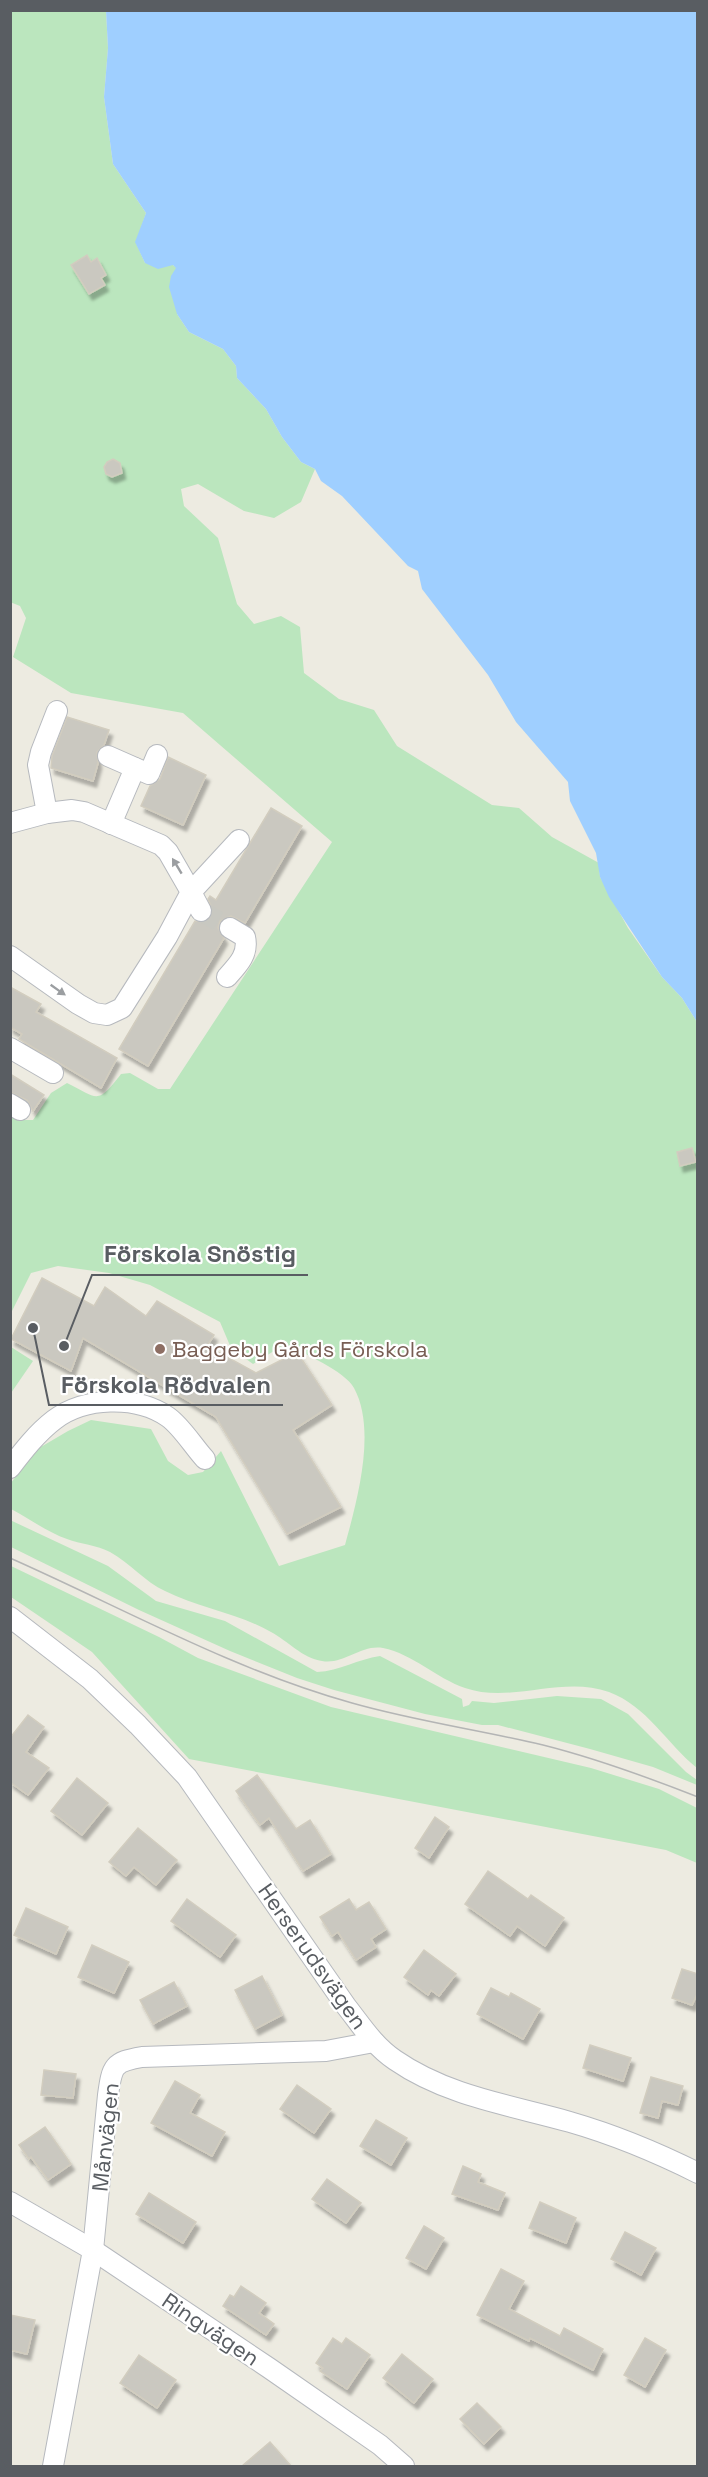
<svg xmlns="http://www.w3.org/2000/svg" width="708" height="2477" font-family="'Space Grotesk',sans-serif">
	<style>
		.green { fill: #bbe6be }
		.water { fill: #9fcfff }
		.building { fill: #cac8c0; stroke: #d2cdbf; stroke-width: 1.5; filter: url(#shadow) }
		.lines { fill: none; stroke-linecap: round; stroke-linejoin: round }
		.minor-tunnel { stroke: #c8c8c1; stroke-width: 20; stroke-dasharray: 20 10; stroke-linecap: butt }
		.minor-casing { stroke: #b6b9be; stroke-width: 22 }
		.minor { stroke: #fff; stroke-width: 20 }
		.tram { stroke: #b4b5b5; stroke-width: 1.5 }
		.oneway { fill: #9b9ea1 }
		.education-dot { fill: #8d6e63; stroke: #fff; stroke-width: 2 }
		.labels { text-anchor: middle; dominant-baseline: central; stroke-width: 4.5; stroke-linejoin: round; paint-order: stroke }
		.education-label { font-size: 22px; fill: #785e54; stroke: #fff; text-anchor: start }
		.street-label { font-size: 22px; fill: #595d62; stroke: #fff }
		.leader { fill: none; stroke: #595d62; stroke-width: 2 }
		.callout-dot { fill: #595d62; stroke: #fff; stroke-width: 2 }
		.callout-label { font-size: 24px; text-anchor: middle; font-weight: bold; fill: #595d62; stroke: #fff; stroke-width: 4.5; stroke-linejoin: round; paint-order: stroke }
	</style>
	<defs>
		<filter id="shadow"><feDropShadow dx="3.5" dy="6" stdDeviation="1.5" flood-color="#0004"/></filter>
	</defs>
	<rect width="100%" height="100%" fill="#edebe1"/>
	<!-- green -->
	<g class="green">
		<path d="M 11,11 L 106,11 L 108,48 L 104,97 L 113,164 L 146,213 L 136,243 L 145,263 L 173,265 L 177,268 L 177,314 L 189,332 L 223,349 L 236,366 L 237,378 L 266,409 L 282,437 L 301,462 L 315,469 L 301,502 L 274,518 L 244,511 L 198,484 L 181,489 L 184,506 L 218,538 L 237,604 L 254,624 L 281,616 L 300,627 L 304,673 L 339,699 L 374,710 L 397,746 L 492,805 L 519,808 L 552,837 L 599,863 L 600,877 L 628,928 L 662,977 L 682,998 L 697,1022 L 697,1768 C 667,1744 647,1706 609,1692 C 562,1675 511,1704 465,1688 C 436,1678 413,1654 383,1648 C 361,1644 344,1665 322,1661 C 302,1658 288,1641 271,1632 C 238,1613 199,1608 165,1591 C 145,1582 130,1563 110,1552 C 97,1545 80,1544 67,1539 C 49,1533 28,1518 11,1509 L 11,1483 L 34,1451 L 68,1431 L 91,1420 L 151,1429 L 168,1461 L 188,1475 L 203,1472 L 221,1451 L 279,1566 L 345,1545 C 357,1501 377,1430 354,1388 C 345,1371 303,1353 285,1344 L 253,1364 L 231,1348 L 220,1322 L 150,1285 L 109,1273 L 58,1266 L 31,1273 L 11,1313 L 11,1116 L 18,1120 L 33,1120 L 51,1093 L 67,1083 C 99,1099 97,1105 121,1074 L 130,1073 L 158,1089 L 170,1089 L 332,842 L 183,713 L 71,693 L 13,657 L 26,618 L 20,606 L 10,602 Z"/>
		<polygon points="11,1347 33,1361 11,1393"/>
		<path d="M 10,1520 L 108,1566 L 156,1601 L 225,1621 L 317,1672 C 340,1671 358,1659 380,1656 L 462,1699 L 463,1707 L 469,1705 L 472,1701 L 494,1703 L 557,1696 L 601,1699 L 628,1714 L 686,1772 L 697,1780 L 697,1785 L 653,1767 L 590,1749 L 498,1725 L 482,1725 L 425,1714 L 334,1690 L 297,1678 L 230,1651 L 139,1610 L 11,1547 Z"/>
		<polygon points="11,1566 159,1637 198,1658 331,1707 591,1768 659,1789 697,1808 697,1863 666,1850 189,1759 92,1652 11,1597"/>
	</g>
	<!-- water -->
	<polygon class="water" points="106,11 697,11 697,1022 682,998 662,977 609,897 600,877 596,853 570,801 568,782 516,722 488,675 422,589 418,571 408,566 342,496 321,481 315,469 301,462 282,437 266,409 237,378 236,366 223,349 189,332 177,314 169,287 171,276 176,268 173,265 158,269 145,263 135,242 146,213 113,164 104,97 108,48"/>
	<!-- building -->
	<g class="building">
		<polygon points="87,255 91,262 97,258 106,275 101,278 105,285 89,294 71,265"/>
		<polygon points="113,459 120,463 122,473 112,477 106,474 104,467 107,462"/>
		<polygon points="67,717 109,730 104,745 97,752 98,763 93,781 51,768 52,756"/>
		<polygon points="168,757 206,775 183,825 141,806 150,786 160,779"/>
		<polygon points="271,808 302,826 245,923 231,916 220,921 218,928 224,938 148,1066 119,1049 195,921 206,922 211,917 213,911 208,899 210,896 216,900"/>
		<polygon points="10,987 41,1004 36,1012 117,1058 101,1088 19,1039 22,1034 10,1027"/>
		<polygon points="10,1074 44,1095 33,1111 27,1100 10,1092"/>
		<polygon points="692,1148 696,1162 680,1166 677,1152"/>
		<polygon points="42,1278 94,1306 105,1287 146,1316 157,1301 214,1335 207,1346 256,1373 297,1352 332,1405 293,1430 341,1507 287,1534 216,1417 83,1338 71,1371 11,1339"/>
		<polygon points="28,1715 44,1727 26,1752 49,1768 28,1795 10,1782 10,1738"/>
		<polygon points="257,1775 296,1829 310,1820 331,1854 303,1871 269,1818 260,1825 236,1791"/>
		<polygon points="77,1778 108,1803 82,1835 51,1811"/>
		<polygon points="435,1817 449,1827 429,1858 415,1848"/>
		<polygon points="138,1828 177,1860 156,1885 134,1867 126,1876 109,1862"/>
		<polygon points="488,1871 528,1899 531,1895 564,1918 545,1946 517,1926 510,1936 465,1904"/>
		<polygon points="187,1899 236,1935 220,1957 171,1921"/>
		<polygon points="349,1899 356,1910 369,1902 386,1929 371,1939 376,1947 356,1960 338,1932 332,1936 320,1917"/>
		<polygon points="26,1908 68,1927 56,1954 14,1935"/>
		<polygon points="92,1945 129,1962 114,1993 78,1977"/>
		<polygon points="424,1950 456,1974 439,1996 431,1990 428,1995 404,1977"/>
		<polygon points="682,1969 698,1974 698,1992 692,2005 672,1998"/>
		<polygon points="262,1976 282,2015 255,2029 235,1990"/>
		<polygon points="174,1982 187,2006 153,2024 140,2000"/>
		<polygon points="491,1988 509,1997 511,1993 540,2009 523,2039 477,2014"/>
		<polygon points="590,2045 631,2058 623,2081 583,2068"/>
		<polygon points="44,2070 76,2074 73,2098 41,2095"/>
		<polygon points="651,2077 683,2086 678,2105 662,2101 658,2118 640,2113"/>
		<polygon points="175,2081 200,2095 190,2113 225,2132 212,2156 151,2123"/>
		<polygon points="297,2085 331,2109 314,2133 280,2109"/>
		<polygon points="376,2120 407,2138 391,2165 360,2146"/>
		<polygon points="45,2127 71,2164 48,2180 31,2157 29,2159 19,2145"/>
		<polygon points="463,2166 481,2174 478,2182 505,2193 498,2210 452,2194"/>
		<polygon points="327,2179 361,2203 346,2223 312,2199"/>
		<polygon points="149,2193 196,2222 183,2243 136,2214"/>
		<polygon points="540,2202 576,2218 566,2243 529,2228"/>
		<polygon points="424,2226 444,2238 426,2269 406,2258"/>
		<polygon points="625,2232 656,2248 641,2275 611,2259"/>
		<polygon points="501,2269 524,2281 509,2309 560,2336 564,2328 603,2349 593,2370 530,2338 529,2341 477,2315"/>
		<polygon points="241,2286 266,2303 259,2313 274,2324 266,2335 223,2306 230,2295 234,2297"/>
		<polygon points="10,2315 35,2320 27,2354 10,2350"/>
		<polygon points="333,2338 342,2344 346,2338 370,2355 347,2389 320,2371 323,2368 316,2363"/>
		<polygon points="645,2338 666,2350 645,2387 624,2375"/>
		<polygon points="402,2354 433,2379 414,2403 383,2378"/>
		<polygon points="139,2355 176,2380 157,2408 120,2383"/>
		<polygon points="477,2403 501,2427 484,2444 460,2419"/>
		<polygon points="270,2442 291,2466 242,2466"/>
	</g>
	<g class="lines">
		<!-- minor-tunnel -->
		<polyline class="minor-tunnel" points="201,911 230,928"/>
		<defs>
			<g id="minor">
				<polyline points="108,756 149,774 157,755"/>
				<polyline points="47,813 38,765 41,752 57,711"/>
				<polyline points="10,823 47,813 72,810 84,812 161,845 168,852 191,892 167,937 122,1008 107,1015 94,1013 78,1004 10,956"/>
				<polyline points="111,824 135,768"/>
				<polyline points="201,911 191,892 239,840"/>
				<path d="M 227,977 C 238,965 249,954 245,937 L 230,928"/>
				<polyline points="10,1048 53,1073"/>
				<polyline points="10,1104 20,1110"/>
				<path d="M 10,1468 C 23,1451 37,1433 54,1420 C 84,1397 136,1395 168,1417 C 182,1427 193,1446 205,1459"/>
				<path d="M 10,1617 L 90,1679 L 138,1725 L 187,1777 L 346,2006 C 361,2025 374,2046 395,2060 C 447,2096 510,2105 570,2122 C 615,2135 656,2152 698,2173"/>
				<polyline points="10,2202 93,2250 269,2368 380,2445 404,2466"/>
				<path d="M 53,2466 L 93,2250 L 108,2095 C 112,2066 113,2062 142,2057 L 326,2051 L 374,2042"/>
			</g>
		</defs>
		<!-- minor casing -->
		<use href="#minor" class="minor-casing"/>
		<!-- minor -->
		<use href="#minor" class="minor"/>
		<!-- tram -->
		<path class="tram" d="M 10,1558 C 123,1608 233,1670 352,1703 C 415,1721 480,1730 543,1745 C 595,1758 647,1777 698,1797"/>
	</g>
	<!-- one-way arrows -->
	<defs><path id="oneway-solid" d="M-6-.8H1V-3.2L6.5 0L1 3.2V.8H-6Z" transform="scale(1.5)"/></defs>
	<g class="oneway">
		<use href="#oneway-solid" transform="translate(177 866) rotate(-121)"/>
		<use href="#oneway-solid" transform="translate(58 990) rotate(35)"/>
	</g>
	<!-- markers -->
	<circle class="education-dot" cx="160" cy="1349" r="6"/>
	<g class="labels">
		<!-- education labels -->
		<g class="education-label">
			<text x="172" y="1349">Baggeby Gårds Förskola</text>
		</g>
		<!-- street labels -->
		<g class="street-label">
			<text transform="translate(313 1956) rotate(55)">Herserudsvägen</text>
			<text transform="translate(105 2137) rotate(-84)">Månvägen</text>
			<text transform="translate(211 2329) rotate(34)">Ringvägen</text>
		</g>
	</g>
	<!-- callouts -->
	<path class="leader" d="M64 1346L92 1275H308M33 1328L49 1405H283"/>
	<g class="callout-dot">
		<circle cx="64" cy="1346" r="6"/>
		<circle cx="33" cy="1328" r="6"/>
	</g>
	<g class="callout-label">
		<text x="200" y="1262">Förskola Snöstig</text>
		<text x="166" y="1393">Förskola Rödvalen</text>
	</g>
	<!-- border -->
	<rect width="708" height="2477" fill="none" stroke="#595d62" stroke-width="24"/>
</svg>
